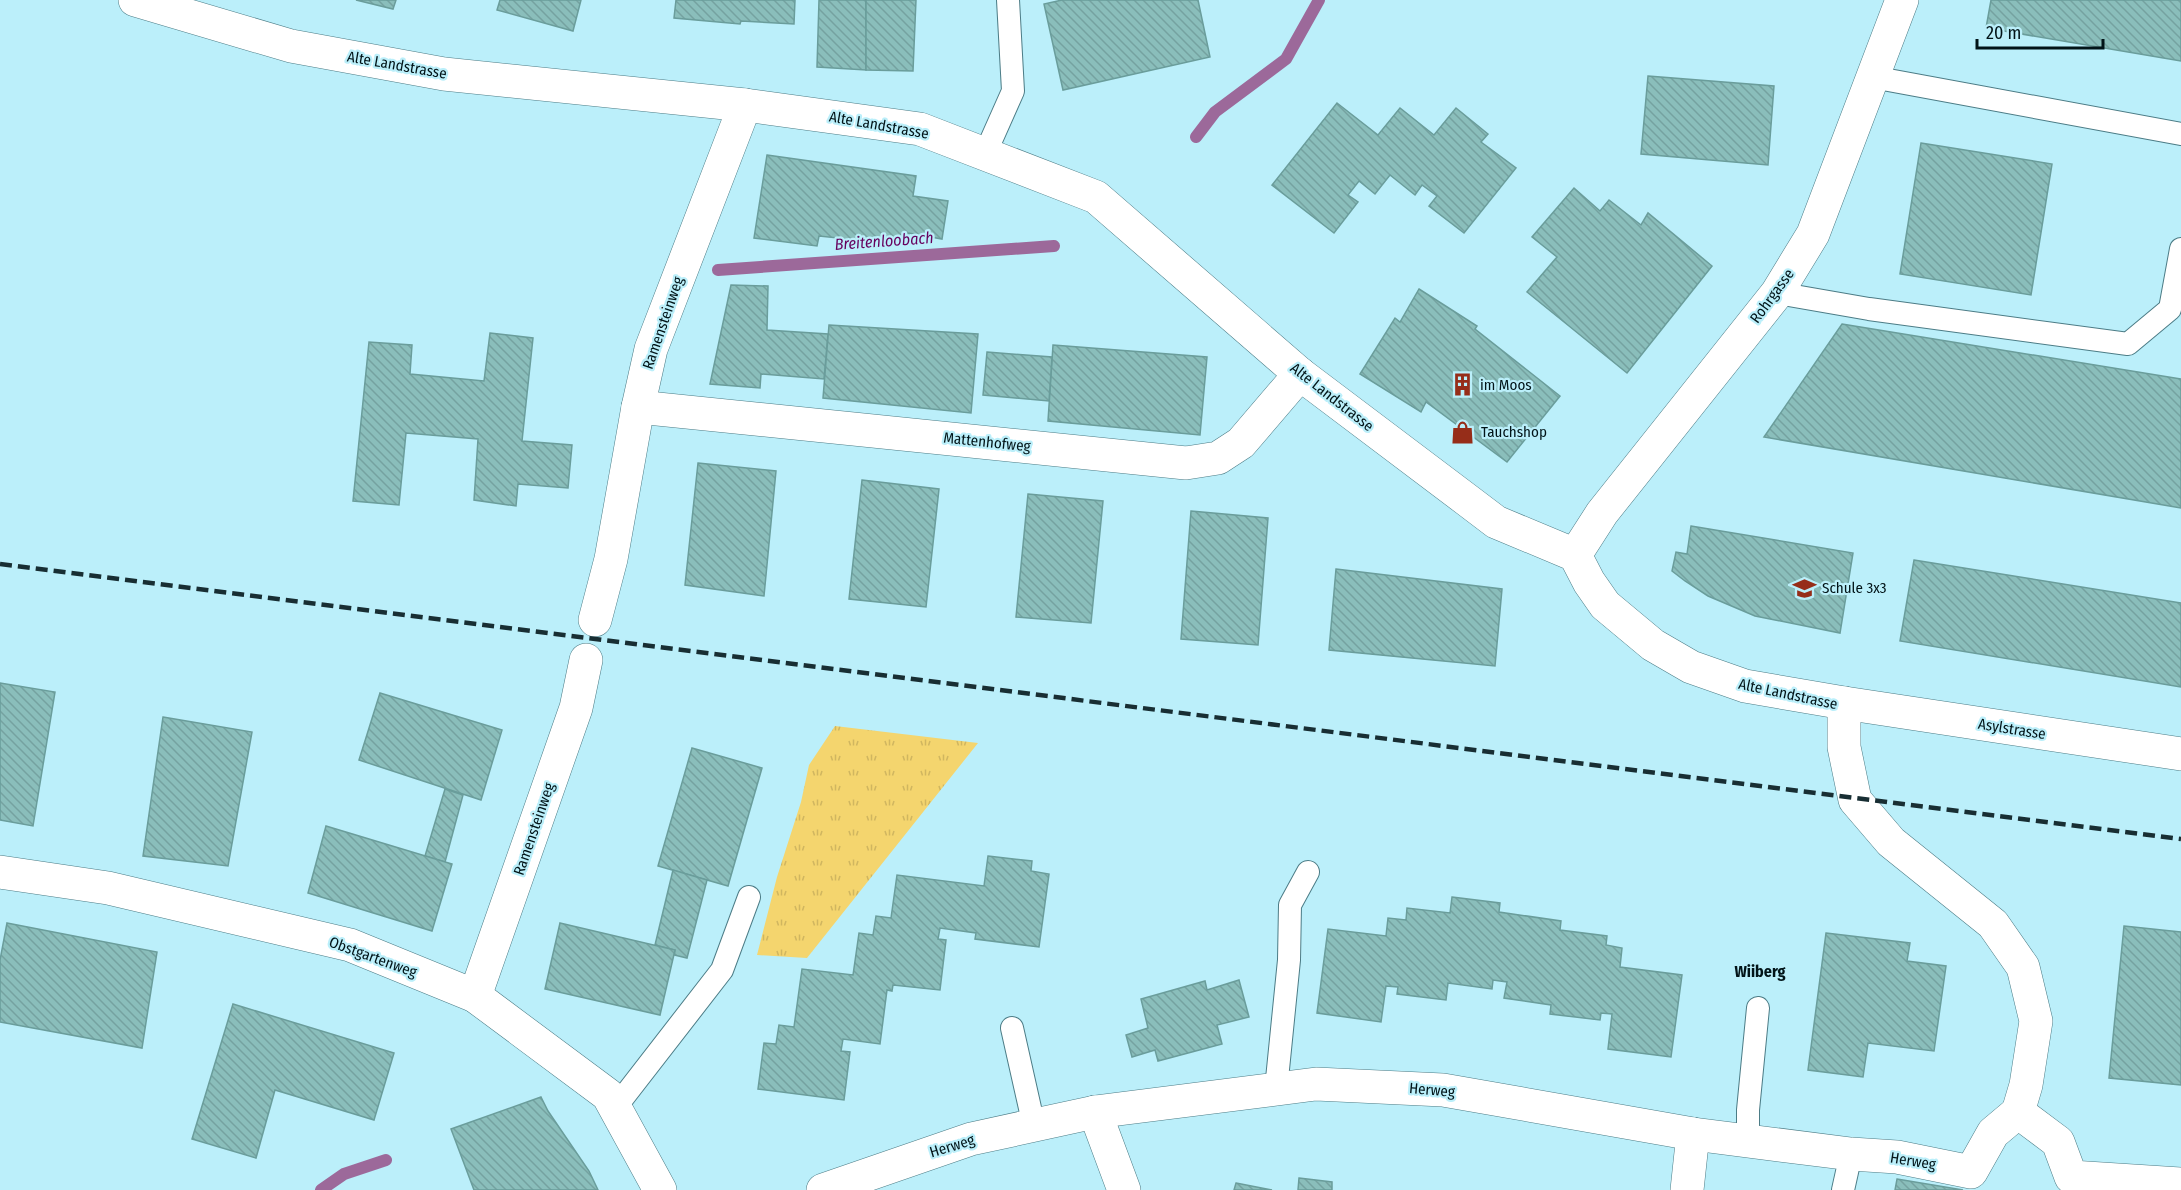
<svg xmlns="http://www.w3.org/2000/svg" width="2181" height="1190" font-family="'Fira Sans Condensed',sans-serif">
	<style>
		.grass { fill: url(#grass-tufts) }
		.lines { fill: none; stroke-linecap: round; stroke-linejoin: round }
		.stream { stroke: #9c699a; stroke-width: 12 }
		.building { fill: url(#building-back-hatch); stroke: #6a9d9b; stroke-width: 1.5 }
		.lane-casing { stroke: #4c7c86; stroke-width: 24 }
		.street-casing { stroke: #4c7c86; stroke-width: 34 }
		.lane { stroke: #fff; stroke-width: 22 }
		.street { stroke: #fff; stroke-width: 33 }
		.rail { stroke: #182e33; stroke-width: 4.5; stroke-dasharray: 12 6; stroke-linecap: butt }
		.labels { text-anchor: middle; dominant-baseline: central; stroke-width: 4.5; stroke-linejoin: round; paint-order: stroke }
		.street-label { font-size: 15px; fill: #021418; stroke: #bbeffa }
		.poi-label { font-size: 15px; fill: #021418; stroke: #bbeffa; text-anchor: start }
		.water-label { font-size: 16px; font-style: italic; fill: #66005d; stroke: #bbeffa }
		.neighbourhood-label { font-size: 16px; font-weight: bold; fill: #021418; stroke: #bbeffa }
	</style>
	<defs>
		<pattern id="grass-tufts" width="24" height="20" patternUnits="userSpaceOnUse" patternTransform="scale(1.5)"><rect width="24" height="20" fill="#f4d56e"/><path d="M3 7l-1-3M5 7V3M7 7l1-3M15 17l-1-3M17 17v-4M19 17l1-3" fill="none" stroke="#d0b65f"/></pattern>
		<pattern id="building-back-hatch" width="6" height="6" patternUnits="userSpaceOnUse" patternTransform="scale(1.5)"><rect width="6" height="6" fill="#8abebb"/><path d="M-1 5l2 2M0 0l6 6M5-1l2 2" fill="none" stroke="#75a2a0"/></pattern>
	</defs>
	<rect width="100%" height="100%" fill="#bbeffa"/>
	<!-- grass -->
	<polygon class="grass" points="835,726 978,743 807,958 757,955 777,877 801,802 809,765"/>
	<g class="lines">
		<!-- stream -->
		<g class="stream">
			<polyline points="1196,137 1215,112 1286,59 1319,0"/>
			<polyline points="718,270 1054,246"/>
			<polyline points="321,1190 344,1174 386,1160"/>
		</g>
	</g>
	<!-- building -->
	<g class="building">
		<polygon points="356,0 396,0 393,9"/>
		<polygon points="500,0 581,0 573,31 497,10"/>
		<polygon points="676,0 795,0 794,24 741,21 740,24 674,18"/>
		<polygon points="819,0 866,0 866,70 817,67"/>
		<polygon points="866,0 916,0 913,71 866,70"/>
		<polygon points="1062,0 1198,0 1210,57 1063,90 1044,4"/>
		<polygon points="1991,0 2181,0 2181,61 1986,28"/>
		<polygon points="1648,76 1774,86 1768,165 1641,154"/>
		<polygon points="1337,103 1378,135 1400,108 1434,135 1456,108 1488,134 1481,142 1516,168 1464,233 1429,206 1437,196 1422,185 1415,195 1390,175 1375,194 1359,181 1348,195 1358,202 1334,233 1272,185"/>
		<polygon points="1921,143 2052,164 2031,295 1900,274"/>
		<polygon points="767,155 916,176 913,196 948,201 942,239 909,233 906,245 819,236 817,246 754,238"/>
		<polygon points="1574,188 1600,211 1609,200 1641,225 1648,213 1712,266 1627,373 1527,292 1557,257 1532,237"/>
		<polygon points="731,285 768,286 767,330 828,334 824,379 761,374 760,388 710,384"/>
		<polygon points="1419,289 1477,326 1475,329 1560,396 1507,462 1426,402 1421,412 1360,374 1395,318 1400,322"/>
		<polygon points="1842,324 2181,379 2181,508 1764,437"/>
		<polygon points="829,325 978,334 971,413 823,398"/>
		<polygon points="490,333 533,338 522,441 572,445 568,488 518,484 516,506 474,500 478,439 406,433 399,505 353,501 369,342 412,345 410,374 484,381"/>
		<polygon points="1053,345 1207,357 1200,435 1048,421"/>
		<polygon points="987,352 1052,357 1049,401 983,395"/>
		<polygon points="698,463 776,471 764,596 685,585"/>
		<polygon points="862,480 939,489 926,607 849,599"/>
		<polygon points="1028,494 1103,501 1091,623 1016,617"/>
		<polygon points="1191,511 1268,518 1258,645 1181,639"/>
		<polygon points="1691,526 1853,553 1840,633 1755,616 1708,596 1685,581 1672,571 1676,552 1687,554"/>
		<polygon points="1914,560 2181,603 2181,687 1900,641"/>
		<polygon points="1336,569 1502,589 1495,666 1329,650"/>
		<polygon points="0,683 55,692 33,826 0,820"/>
		<polygon points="380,693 502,730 481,800 359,760"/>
		<polygon points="163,717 252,732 228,866 143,856"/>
		<polygon points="692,748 762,768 728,886 658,866"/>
		<polygon points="445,789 463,795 445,862 425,856"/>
		<polygon points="326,826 452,864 432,931 308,893"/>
		<polygon points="988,856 1032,861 1031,871 1049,874 1039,947 975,939 976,933 940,928 938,939 946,940 940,990 893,985 892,991 887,990 880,1044 843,1039 841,1051 850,1052 844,1100 758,1089 764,1043 776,1044 779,1025 794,1027 802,969 853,975 859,933 873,935 876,916 891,918 897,875 984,886"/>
		<polygon points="673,870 707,880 687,958 674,955 675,950 655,945"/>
		<polygon points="1452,897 1500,903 1499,912 1561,921 1560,930 1607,936 1606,945 1622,948 1620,967 1682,975 1671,1057 1608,1049 1612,1014 1601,1013 1600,1020 1550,1014 1551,1005 1504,998 1507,982 1493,980 1492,989 1448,983 1446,1000 1397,994 1398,987 1386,986 1381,1022 1317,1013 1328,929 1386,936 1388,918 1406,920 1407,908 1450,913"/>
		<polygon points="7,923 157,952 142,1048 0,1022 0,960"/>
		<polygon points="560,923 675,950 660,1015 545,989"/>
		<polygon points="2124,926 2181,932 2181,1085 2109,1078"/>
		<polygon points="1826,933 1910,943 1907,961 1946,966 1934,1051 1868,1043 1863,1077 1808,1070"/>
		<polygon points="1239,980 1249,1017 1217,1025 1222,1044 1158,1061 1155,1050 1132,1057 1126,1035 1148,1028 1141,999 1205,981 1207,990"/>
		<polygon points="233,1004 394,1053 374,1120 275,1090 256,1158 192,1139"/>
		<polygon points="541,1097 548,1111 589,1171 598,1190 474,1190 451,1129"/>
		<polygon points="1299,1178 1332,1182 1332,1190 1298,1190"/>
		<polygon points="1897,1179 1963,1190 1895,1190"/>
		<polygon points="1236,1183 1272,1190 1234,1190"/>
	</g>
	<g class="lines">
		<defs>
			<g id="lane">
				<polyline points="1872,77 2181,134"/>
				<polyline points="985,154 1013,91 1008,0"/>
				<polyline points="1777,293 1869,309 2128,344 2170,309 2181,249"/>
				<polyline points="1012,1028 1034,1126"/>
				<polyline points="1276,1089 1289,960 1290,905 1308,872"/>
				<polyline points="615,1108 722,970 749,897"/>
				<polyline points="1748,1141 1748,1110 1758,1008"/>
				<polyline points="1843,1190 1851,1154"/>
			</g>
			<g id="street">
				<polyline points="135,0 291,46 444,74 745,105 920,129 1096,197 1300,374 1467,500 1496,522 1575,555 1589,582 1605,605 1653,645 1691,667 1745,686 1844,703 2181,754"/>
				<polyline points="638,407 1186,463 1218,458 1241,443 1300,374"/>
				<polyline points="1575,555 1602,513 1777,293 1813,234 1902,0"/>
				<polyline points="595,620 611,559 638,407 651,349 745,105"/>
				<polyline points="1844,703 1844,747 1855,800 1891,842 1993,924 2023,967 2036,1021 2026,1085 2018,1112"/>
				<polyline points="0,872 108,888 350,945 475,996 608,1095 660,1190"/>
				<polyline points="475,996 576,708 586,660"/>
				<polyline points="1095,1112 1124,1190"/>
				<polyline points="2018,1112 2058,1142 2071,1177 2181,1184"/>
				<polyline points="823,1190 971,1139 1095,1112 1316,1084 1443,1090 1693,1134 1851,1154 1897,1157 1971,1172 1993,1133 2018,1112"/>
				<polyline points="1687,1190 1693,1134"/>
			</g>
		</defs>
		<!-- lane casing -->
		<use href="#lane" class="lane-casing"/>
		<!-- street casing -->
		<use href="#street" class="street-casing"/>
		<!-- lane -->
		<use href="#lane" class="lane"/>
		<!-- street -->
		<use href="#street" class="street"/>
		<!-- rail -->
		<polyline class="rail" points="0,564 2181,839"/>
	</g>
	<!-- icons -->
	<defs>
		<symbol id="building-bare" viewBox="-9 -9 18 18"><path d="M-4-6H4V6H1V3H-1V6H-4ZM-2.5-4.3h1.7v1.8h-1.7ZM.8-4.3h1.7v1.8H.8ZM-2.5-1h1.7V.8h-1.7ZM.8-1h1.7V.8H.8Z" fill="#962d19" stroke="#bbeffa" stroke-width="2.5" paint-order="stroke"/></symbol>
		<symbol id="shop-bare" viewBox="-9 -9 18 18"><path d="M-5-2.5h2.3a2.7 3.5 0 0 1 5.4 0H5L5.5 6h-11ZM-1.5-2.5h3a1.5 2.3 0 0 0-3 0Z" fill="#962d19" stroke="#bbeffa" stroke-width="2.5" paint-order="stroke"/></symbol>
		<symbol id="school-bare" viewBox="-9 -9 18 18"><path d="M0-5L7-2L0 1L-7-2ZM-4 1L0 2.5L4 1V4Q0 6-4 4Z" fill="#962d19" stroke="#bbeffa" stroke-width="2.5" paint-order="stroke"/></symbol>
	</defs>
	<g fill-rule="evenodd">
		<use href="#building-bare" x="1446" y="368" width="33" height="33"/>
		<use href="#shop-bare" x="1446" y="416" width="33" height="33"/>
		<use href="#school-bare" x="1788" y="572" width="33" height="33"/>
	</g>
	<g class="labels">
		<!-- street labels -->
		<g class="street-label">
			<text transform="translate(397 65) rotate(10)">Alte Landstrasse</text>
			<text transform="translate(879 125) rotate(10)">Alte Landstrasse</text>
			<text transform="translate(1772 296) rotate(-54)">Rohrgasse</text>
			<text transform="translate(663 323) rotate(-71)">Ramensteinweg</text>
			<text transform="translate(1332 397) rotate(38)">Alte Landstrasse</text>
			<text transform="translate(987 442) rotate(6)">Mattenhofweg</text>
			<text transform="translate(1788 694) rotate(12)">Alte Landstrasse</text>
			<text transform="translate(2012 729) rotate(9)">Asylstrasse</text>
			<text transform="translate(534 829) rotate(-71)">Ramensteinweg</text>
			<text transform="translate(373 957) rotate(20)">Obstgartenweg</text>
			<text transform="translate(1432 1090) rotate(5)">Herweg</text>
			<text transform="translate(952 1146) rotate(-17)">Herweg</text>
			<text transform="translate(1913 1161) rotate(9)">Herweg</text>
		</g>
		<!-- poi labels -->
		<g class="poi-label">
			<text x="1480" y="385">im Moos</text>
			<text x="1481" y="432">Tauchshop</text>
			<text x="1822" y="588">Schule 3x3</text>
		</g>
		<!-- water labels -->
		<g class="water-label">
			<text transform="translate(884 241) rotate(-4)">Breitenloobach</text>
		</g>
		<!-- neighbourhood labels -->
		<g class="neighbourhood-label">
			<text x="1760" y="971">Wiiberg</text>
		</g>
	</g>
	<!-- scale -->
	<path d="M1977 39v9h126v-9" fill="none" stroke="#021418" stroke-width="3"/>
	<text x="1986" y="39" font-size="18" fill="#021418" stroke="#bbeffa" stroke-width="4.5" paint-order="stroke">20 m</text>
</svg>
